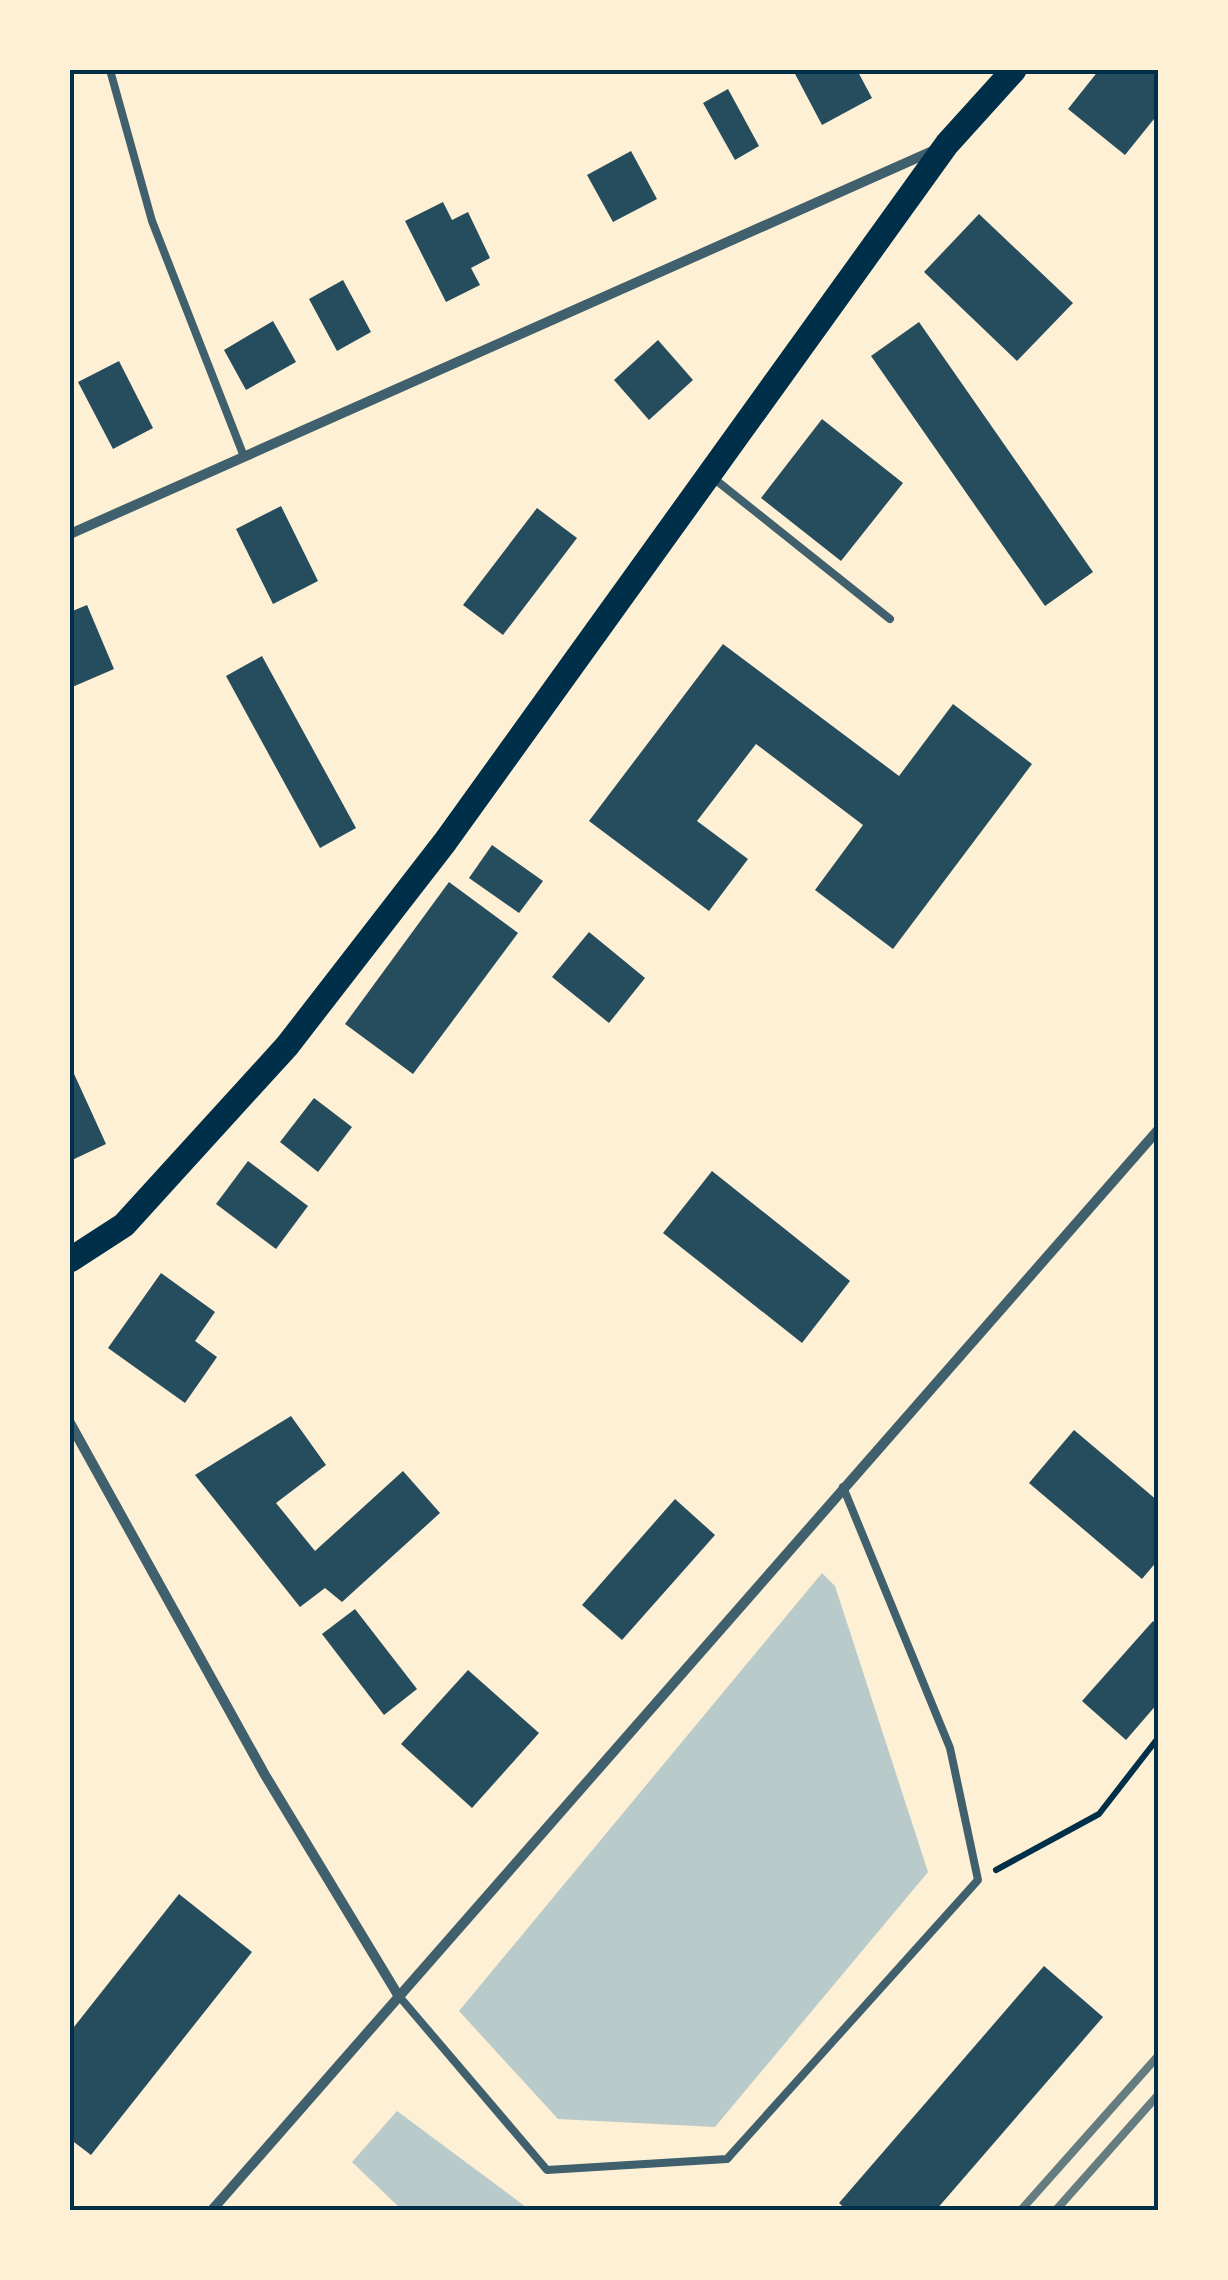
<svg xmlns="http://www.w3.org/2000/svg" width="1228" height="2280" font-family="'IBM Plex Serif',serif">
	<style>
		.green { fill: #b9caca }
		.building { fill: #264d5e }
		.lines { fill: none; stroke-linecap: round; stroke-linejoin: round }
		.path { stroke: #003049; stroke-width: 6 }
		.service { stroke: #3f606c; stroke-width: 8 }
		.minor { stroke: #3f606c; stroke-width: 10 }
		.primary { stroke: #003049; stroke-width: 25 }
		.rail { stroke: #657d81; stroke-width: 8 }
		.neatline { fill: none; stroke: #003049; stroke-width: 4 }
	</style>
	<rect width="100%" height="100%" fill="#fdf0d5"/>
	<!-- green -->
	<g class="green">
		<polygon points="822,1573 835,1586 928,1872 715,2127 558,2119 459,2011"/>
		<polygon points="397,2111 530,2210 402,2210 352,2162"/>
	</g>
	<!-- building -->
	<g class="building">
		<polygon points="793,70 857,70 872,98 822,125"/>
		<polygon points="1099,70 1158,70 1158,114 1125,155 1068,109"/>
		<polygon points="728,89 759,146 735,160 703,103"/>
		<polygon points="631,151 657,199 613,222 587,175"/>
		<polygon points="443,202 452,220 468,212 490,258 471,268 480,285 446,302 405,221"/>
		<polygon points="979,214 1073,303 1017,361 924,272"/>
		<polygon points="343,280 371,332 337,351 309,299"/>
		<polygon points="273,321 296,362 246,390 224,350"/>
		<polygon points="919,322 1093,572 1045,606 871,356"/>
		<polygon points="658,340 693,380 649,420 614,380"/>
		<polygon points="119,361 153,428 113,449 78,382"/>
		<polygon points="822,419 903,483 841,561 761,498"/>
		<polygon points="281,506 318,581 273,604 236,529"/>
		<polygon points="537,508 577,538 503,635 463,605"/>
		<polygon points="87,605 114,669 70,688 70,612"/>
		<polygon points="723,644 899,776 953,704 1032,764 893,949 815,890 863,825 756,744 697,821 748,859 709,911 589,821"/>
		<polygon points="262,656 356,828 320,848 226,676"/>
		<polygon points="492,845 543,881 519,913 469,878"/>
		<polygon points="449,882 518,933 413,1074 345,1024"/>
		<polygon points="589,932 645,978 609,1023 552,977"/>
		<polygon points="70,1065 106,1144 70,1161"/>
		<polygon points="314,1098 352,1127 318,1172 280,1142"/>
		<polygon points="248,1161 308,1206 276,1249 216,1204"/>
		<polygon points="712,1171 850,1281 802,1343 663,1233"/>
		<polygon points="161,1273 215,1312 195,1341 217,1357 185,1403 108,1348"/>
		<polygon points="291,1416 326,1465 276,1503 315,1551 403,1471 440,1513 342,1602 325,1588 300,1607 195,1475"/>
		<polygon points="1074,1430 1158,1501 1158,1560 1142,1579 1029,1483"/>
		<polygon points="675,1499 715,1535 622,1640 582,1605"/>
		<polygon points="355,1609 417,1689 384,1715 322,1634"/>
		<polygon points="1153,1621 1158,1626 1158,1703 1126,1740 1082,1701"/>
		<polygon points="468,1670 539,1733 472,1808 401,1744"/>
		<polygon points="179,1894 252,1952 91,2155 70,2139 70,2032"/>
		<polygon points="1044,1966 1103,2017 936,2210 847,2210 839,2203"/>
	</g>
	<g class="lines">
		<!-- path -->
		<polyline class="path" points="996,1870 1099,1814 1158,1738"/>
		<!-- service -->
		<g class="service">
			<polyline points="110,70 152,221 243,454"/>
			<polyline points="712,477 890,619"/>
			<polyline points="398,1995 547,2170 727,2159 978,1880 950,1748 843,1487"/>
		</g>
		<!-- minor -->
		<g class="minor">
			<polyline points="70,534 937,149"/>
			<polyline points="70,1423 265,1775 398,1995"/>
			<polyline points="212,2210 1158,1130"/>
		</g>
		<!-- primary -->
		<polyline class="primary" points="70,1260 124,1225 287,1046 445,842 947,144 1014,70"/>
		<!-- rail -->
		<g class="rail">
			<polyline points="1021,2210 1158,2056"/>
			<polyline points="1056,2210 1158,2095"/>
		</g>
	</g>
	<!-- border -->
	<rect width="1228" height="2280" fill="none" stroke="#fdf0d5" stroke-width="145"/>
	<rect x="72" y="72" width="1084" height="2136" class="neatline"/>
</svg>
